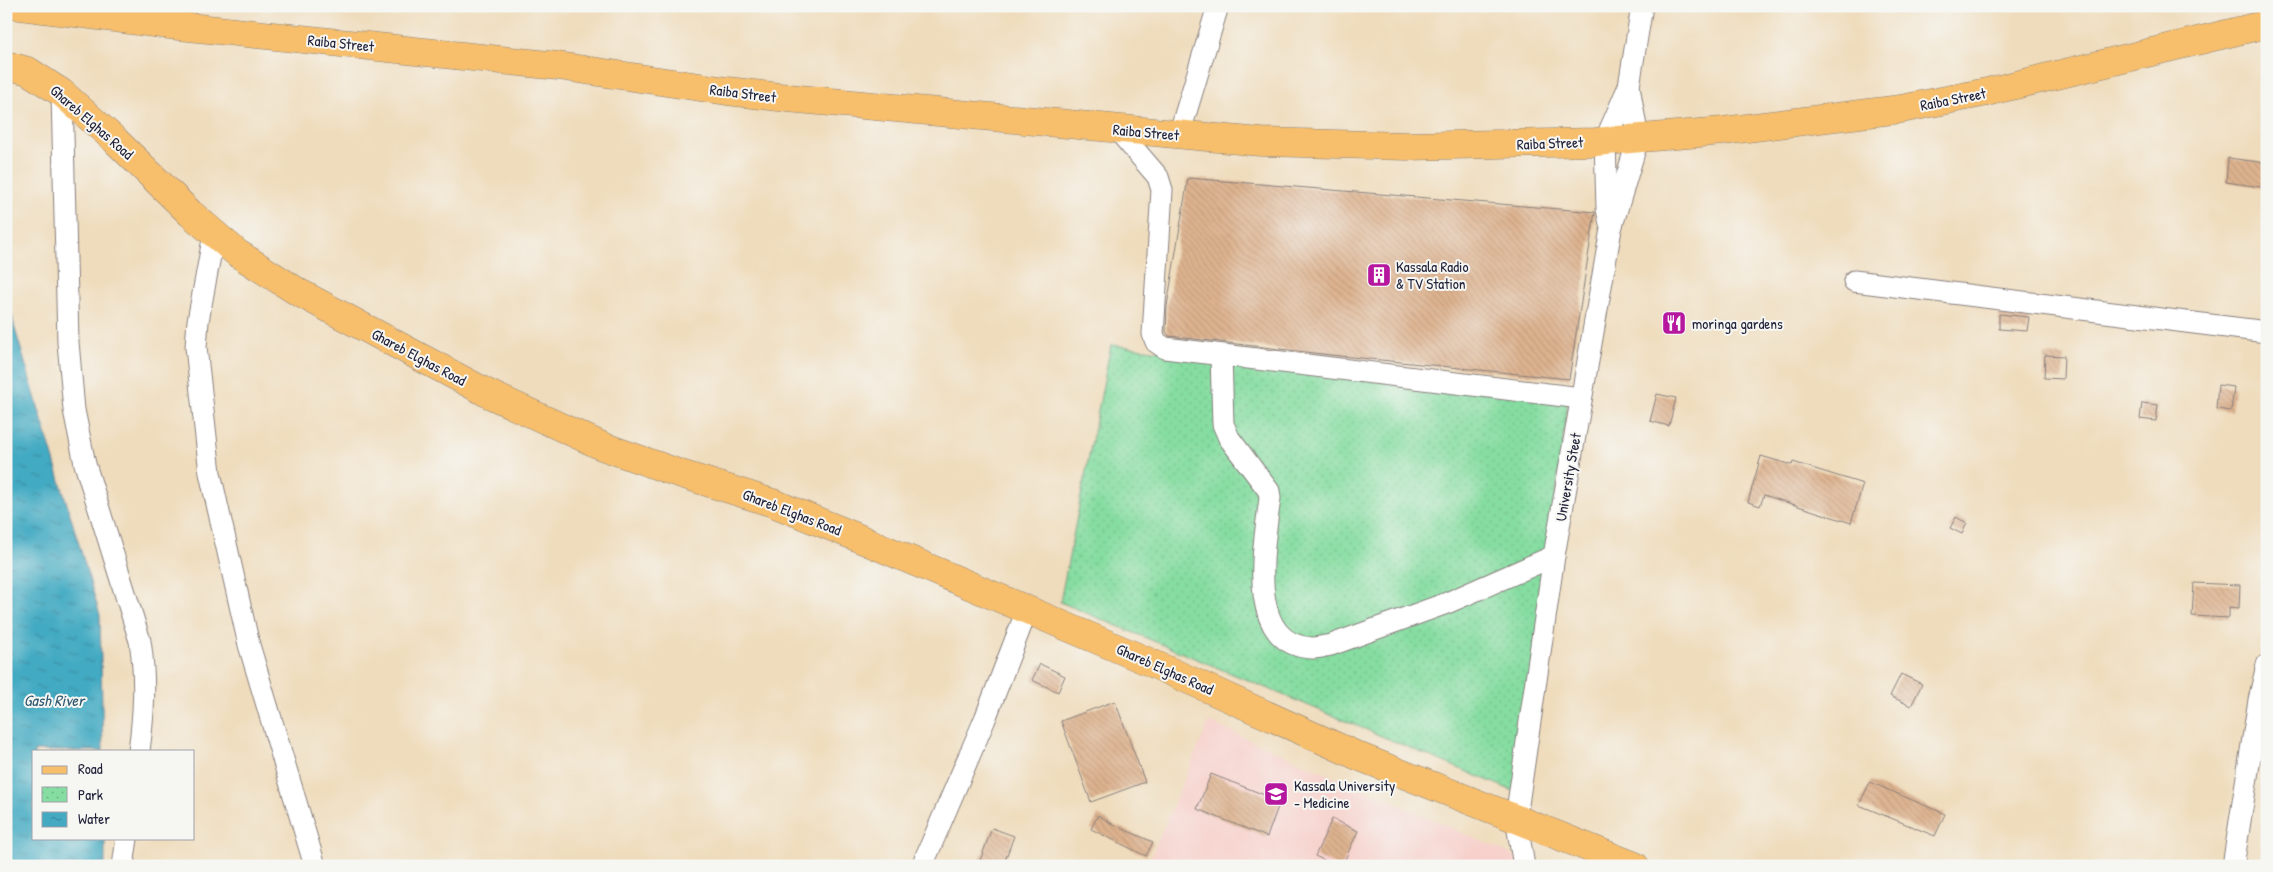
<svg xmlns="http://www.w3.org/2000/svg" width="2273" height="872" font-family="'Patrick Hand',sans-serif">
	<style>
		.built { fill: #f7d0cb }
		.park { fill: url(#park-dots); stroke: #54806e }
		.water { fill: url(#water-ripples); stroke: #32667e }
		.building { fill: url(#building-back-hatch) }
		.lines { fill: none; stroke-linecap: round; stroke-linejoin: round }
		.minor-casing { stroke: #887f7c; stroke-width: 23 }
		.major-casing { stroke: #887f7c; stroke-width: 29 }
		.minor { stroke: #fff; stroke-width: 21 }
		.major { stroke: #f7bf6c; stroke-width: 28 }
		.labels { text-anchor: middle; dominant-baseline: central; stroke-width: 4; stroke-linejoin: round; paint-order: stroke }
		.street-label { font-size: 15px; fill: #22223b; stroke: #f6f6f2 }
		.poi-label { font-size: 15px; fill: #22223b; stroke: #f6f6f2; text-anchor: start }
		.water-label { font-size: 16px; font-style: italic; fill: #2f5871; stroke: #f6f6f2 }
	</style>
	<defs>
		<pattern id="park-dots" width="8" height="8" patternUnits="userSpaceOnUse" patternTransform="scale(1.25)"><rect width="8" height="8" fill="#86dda1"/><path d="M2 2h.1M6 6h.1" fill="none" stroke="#73bd8c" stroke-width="1.8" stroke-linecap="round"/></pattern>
		<pattern id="water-ripples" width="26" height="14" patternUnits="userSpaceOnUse" patternTransform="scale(1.25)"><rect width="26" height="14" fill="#43aac2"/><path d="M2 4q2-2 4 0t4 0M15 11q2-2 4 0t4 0" fill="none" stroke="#388a9f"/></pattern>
		<pattern id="building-back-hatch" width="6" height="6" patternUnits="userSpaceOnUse" patternTransform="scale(1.25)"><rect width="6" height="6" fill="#deb38f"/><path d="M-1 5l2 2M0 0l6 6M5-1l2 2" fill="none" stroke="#be9a7c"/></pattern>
	</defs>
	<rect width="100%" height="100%" fill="#f6f6f2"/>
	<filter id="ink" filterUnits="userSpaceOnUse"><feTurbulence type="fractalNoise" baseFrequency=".02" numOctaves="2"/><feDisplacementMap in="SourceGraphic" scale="10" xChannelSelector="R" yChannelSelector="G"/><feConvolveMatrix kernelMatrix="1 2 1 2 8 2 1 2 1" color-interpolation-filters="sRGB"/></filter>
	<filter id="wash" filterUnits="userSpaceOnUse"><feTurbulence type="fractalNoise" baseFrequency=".0096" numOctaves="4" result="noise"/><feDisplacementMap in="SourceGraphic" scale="20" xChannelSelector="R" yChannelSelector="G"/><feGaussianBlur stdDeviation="1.12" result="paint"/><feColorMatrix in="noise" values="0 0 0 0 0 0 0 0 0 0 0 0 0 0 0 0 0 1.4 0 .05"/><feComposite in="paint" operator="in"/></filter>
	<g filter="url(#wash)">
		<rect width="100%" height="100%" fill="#efdcbc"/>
		<!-- built -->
		<polygon class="built" points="1209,722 1538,866 1147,866"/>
		<!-- park -->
		<polygon class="park" points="1111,345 1568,399 1518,793 1060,602"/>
		<!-- water -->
		<polygon class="water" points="6,290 15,329 100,615 103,751 34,751 34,838 105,838 105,866 6,866"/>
		<g id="blocks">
			<!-- building -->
			<g class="building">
				<polygon points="2228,158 2267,163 2267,188 2226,182"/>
				<polygon points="1188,178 1595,212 1569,379 1331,355 1169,336 1166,332 1167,306"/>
				<polygon points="1999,314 2029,317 2027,331 1999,329"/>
				<polygon points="2045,355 2064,356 2063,379 2044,378"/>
				<polygon points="2218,385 2234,387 2231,411 2216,409"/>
				<polygon points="1657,394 1676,398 1669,426 1650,421"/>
				<polygon points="2142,403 2158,405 2156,421 2140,419"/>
				<polygon points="1761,456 1792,465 1793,462 1863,484 1851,523 1764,495 1760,506 1748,502"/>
				<polygon points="1956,517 1967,523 1962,534 1950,528"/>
				<polygon points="2194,583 2240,585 2239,608 2229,607 2229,618 2192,616"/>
				<polygon points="1040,664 1065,676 1058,692 1032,680"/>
				<polygon points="1901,674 1922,684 1911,706 1890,696"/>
				<polygon points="1115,701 1145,782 1091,802 1061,721"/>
				<polygon points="1211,774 1280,801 1267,837 1197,809"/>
				<polygon points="1870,782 1945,814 1935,836 1859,805"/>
				<polygon points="1098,815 1114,825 1153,842 1146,856 1091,829"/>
				<polygon points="1332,819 1358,831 1342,866 1337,866 1315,856"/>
				<polygon points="992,828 1014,836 1003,866 978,866"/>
			</g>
		</g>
	</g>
	<g filter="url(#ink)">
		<use href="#blocks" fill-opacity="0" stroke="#887f7c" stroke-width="1"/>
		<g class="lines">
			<defs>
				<g id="minor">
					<path d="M 62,93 L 68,342 L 74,410 L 85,464 L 140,641 C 146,679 144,713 139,751"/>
					<polyline points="1117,129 1158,177 1162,190 1153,334 1156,342 1165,348 1581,398"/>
					<polyline points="1179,135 1218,6"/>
					<polyline points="1610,224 1607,209 1605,141 1629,86 1642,6"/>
					<polyline points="214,234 198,321 196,347 210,473 249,645 315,866"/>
					<polyline points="1854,281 2267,332"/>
					<path d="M 1221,355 L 1223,424 L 1229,438 L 1269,491 L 1270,498 C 1265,540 1243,645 1312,648 C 1318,648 1325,646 1331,645 L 1447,603 L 1554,556"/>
					<polyline points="123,866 127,838"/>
					<polyline points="922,866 985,719 1027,610"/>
					<polyline points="1524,866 1516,818 1554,556 1611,229 1638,139 1629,86"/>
					<polyline points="2233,866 2259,700 2267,665"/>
				</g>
				<g id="major">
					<polyline points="20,6 170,25 558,66 727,91 788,98 1261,142 1406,146 1595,142 1723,131 1901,109 1987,92 2267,24"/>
					<polyline points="6,65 28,71 62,93 116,141 190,213 237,253 298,292 489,394 602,446 675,472 773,503 854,536 1147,661 1360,757 1635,866"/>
				</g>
			</defs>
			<!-- minor casing -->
			<use href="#minor" class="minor-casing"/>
			<!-- major casing -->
			<use href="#major" class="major-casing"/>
			<!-- minor -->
			<use href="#minor" class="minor"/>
			<!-- major -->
			<use href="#major" class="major"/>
		</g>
	</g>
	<!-- icons -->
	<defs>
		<symbol id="building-square" viewBox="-11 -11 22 22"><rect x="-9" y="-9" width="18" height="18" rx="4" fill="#b5179e" stroke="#f6f6f2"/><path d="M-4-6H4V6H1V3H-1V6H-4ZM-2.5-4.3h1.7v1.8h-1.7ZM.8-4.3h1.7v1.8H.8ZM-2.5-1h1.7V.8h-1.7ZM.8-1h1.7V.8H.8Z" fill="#fff"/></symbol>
		<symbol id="restaurant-square" viewBox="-11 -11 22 22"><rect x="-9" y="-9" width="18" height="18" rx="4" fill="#b5179e" stroke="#f6f6f2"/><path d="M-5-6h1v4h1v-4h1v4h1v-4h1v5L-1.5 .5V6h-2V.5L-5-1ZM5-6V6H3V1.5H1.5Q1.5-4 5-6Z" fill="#fff"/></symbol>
		<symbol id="university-square" viewBox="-11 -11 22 22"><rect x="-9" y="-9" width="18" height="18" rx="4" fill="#b5179e" stroke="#f6f6f2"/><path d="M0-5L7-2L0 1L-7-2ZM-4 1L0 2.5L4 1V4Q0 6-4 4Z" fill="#fff"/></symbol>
	</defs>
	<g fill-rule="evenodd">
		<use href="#building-square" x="1365" y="261" width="28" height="28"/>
		<use href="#restaurant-square" x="1660" y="309" width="28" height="28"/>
		<use href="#university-square" x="1262" y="780" width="28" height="28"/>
	</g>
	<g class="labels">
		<!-- street labels -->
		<g class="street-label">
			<text transform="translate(341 43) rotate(6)">Raiba Street</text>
			<text transform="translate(743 93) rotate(7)">Raiba Street</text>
			<text transform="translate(1953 99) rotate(-11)">Raiba Street</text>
			<text transform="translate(92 122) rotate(41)">Ghareb Elghas Road</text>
			<text transform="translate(1146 132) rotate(5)">Raiba Street</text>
			<text transform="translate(1550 143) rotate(-2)">Raiba Street</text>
			<text transform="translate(419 357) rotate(28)">Ghareb Elghas Road</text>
			<text transform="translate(1568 477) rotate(-80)">University Steet</text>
			<text transform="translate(792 512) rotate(21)">Ghareb Elghas Road</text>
			<text transform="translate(1165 669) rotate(24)">Ghareb Elghas Road</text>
		</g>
		<!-- poi labels -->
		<g class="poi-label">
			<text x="1396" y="266">Kassala Radio<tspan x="1396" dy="17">&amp; TV Station</tspan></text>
			<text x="1692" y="323">moringa gardens</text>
			<text x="1294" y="785">Kassala University<tspan x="1294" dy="17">- Medicine</tspan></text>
		</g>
		<!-- water labels -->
		<g class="water-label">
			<text x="54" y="700">Gash River</text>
		</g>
	</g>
	<!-- margin -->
	<rect width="2273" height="872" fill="none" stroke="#f6f6f2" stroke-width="25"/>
	<!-- legend -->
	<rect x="32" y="750" width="162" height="90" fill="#f6f6f2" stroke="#a1a1a9"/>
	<rect x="42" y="766" width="25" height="8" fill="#f7bf6c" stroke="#a1a1a9"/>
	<text x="78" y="774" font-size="15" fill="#22223b">Road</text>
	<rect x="42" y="787" width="25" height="15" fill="url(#park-dots)" stroke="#a1a1a9"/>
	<text x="78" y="800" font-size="15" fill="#22223b">Park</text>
	<rect x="42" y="812" width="25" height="15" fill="url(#water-ripples)" stroke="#a1a1a9"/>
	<text x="78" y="824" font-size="15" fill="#22223b">Water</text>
</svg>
